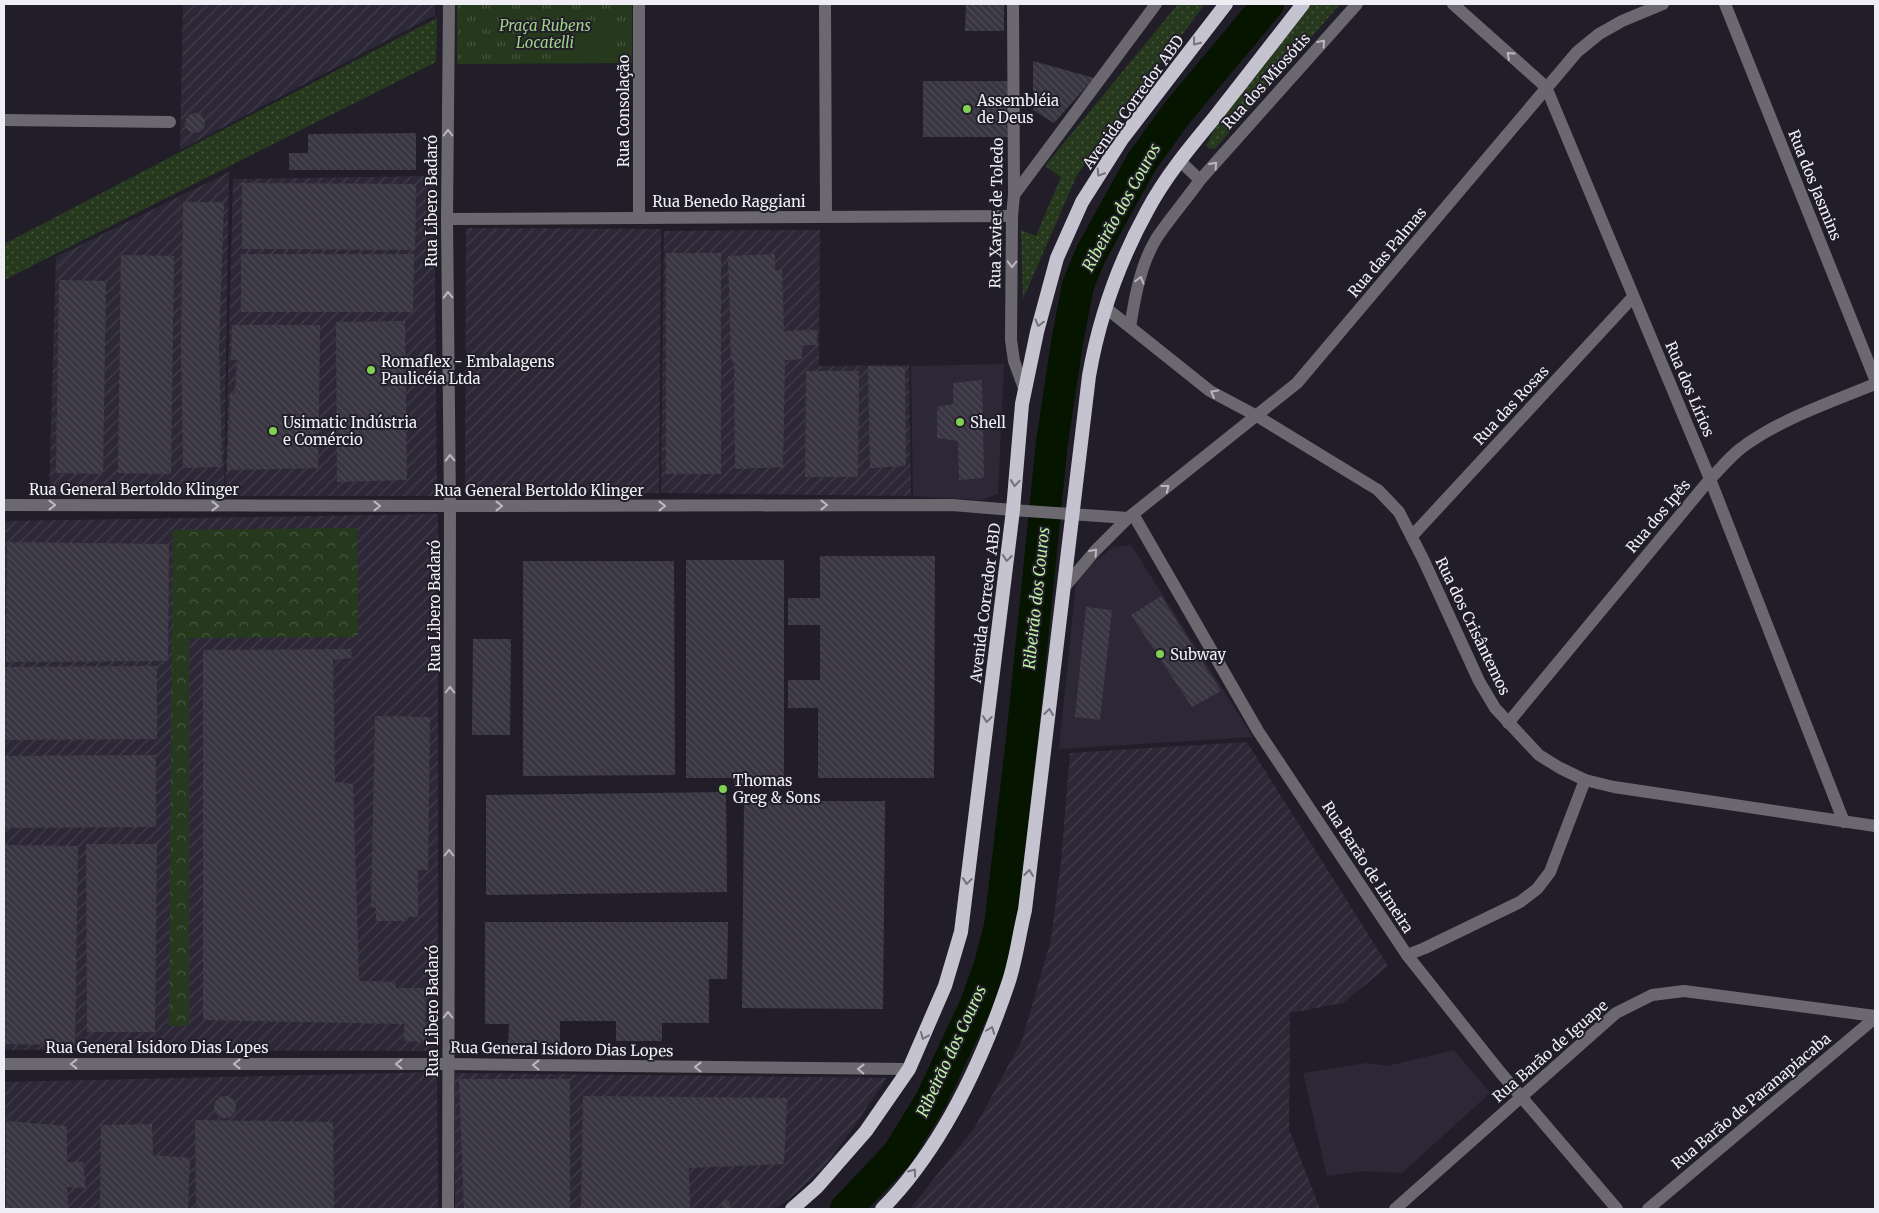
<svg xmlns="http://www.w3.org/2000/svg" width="1879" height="1213" font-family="Merriweather,serif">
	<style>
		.built { fill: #2d2837 }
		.industrial { fill: url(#industrial-furrows) }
		.grass { fill: url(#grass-dots) }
		.forest { fill: url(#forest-crowns) }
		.park { fill: url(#park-tufts) }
		.pitch { fill: #26391d }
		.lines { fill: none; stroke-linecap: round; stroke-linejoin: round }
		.river { stroke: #051500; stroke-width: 32 }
		.building { fill: url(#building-back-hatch) }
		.minor { stroke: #6b696f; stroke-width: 12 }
		.tertiary { stroke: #6b696f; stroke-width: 12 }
		.trunk { stroke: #c6c3d0; stroke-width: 14 }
		.oneway { stroke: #74707c }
		.oneway2 { stroke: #bbb9bf }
		.poi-dot { fill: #80d052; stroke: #211e29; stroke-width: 2 }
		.labels { text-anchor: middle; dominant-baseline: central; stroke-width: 4; stroke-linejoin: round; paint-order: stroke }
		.park-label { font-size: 15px; font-style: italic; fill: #9ed286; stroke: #211e29 }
		.street-label { font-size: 15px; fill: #f0eef5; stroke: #211e29 }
		.poi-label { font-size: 15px; fill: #f0eef5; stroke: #211e29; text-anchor: start }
		.water-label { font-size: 16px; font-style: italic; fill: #bcf0a3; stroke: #211e29 }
	</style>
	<defs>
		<pattern id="industrial-furrows" width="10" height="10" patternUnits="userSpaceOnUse" patternTransform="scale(1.25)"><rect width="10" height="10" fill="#2d2837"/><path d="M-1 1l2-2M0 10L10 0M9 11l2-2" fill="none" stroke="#423d4b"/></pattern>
		<pattern id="grass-dots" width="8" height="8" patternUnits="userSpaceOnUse" patternTransform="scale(1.25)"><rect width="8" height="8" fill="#26391d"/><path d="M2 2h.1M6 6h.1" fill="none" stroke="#46563e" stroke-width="1.8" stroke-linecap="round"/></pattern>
		<pattern id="forest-crowns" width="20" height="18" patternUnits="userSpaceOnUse" patternTransform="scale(1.25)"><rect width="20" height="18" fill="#26391d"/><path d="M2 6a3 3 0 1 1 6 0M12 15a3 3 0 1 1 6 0" fill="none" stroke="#46563e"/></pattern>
		<pattern id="park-tufts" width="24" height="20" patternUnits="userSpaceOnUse" patternTransform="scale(1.25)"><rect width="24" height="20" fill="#26391d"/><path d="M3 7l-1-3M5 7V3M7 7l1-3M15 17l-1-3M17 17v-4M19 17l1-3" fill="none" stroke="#46563e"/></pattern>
		<pattern id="building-back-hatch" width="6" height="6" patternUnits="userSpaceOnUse" patternTransform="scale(1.25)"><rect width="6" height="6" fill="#393641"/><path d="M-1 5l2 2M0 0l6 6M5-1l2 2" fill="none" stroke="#4c4a54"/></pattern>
	</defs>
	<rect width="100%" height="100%" fill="#211e29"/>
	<!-- built -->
	<g class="built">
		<polygon points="1004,364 998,494 982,500 913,496 911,366"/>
		<polygon points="1131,545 1253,737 1059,749 1076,583 1093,563 1113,547"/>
		<polygon points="1454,1050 1490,1093 1402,1173 1362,1171 1327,1176 1303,1073 1367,1063 1387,1066"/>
	</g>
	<!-- industrial -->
	<g class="industrial">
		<polygon points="183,4 435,4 435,15 180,150"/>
		<polygon points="229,172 224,497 49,496 56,257"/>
		<polygon points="434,176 437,496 225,496 233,179"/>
		<polygon points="466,228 661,229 659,493 465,493"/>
		<polygon points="820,230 819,366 909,365 911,496 661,493 664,231"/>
		<polygon points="438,514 438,1051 4,1050 4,521"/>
		<polygon points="1247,742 1388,966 1343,1003 1290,1013 1289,1129 1320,1209 910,1209 975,1127 1022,1040 1051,940 1061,861 1070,753"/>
		<polygon points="437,1072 438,1209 4,1209 4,1082"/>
		<polygon points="455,1073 887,1078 848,1135 822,1169 790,1198 775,1209 455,1209"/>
	</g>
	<!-- grass -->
	<g class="grass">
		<polygon points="1178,4 1205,4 1077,175 1023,299 1021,230 1036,236 1061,177 1045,166"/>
		<polygon points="1312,4 1340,4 1215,149 1210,149 1206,145 1220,120"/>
		<polygon points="437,18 436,62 4,280 4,244"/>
	</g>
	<!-- forest -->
	<polygon class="forest" points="357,528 358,637 189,638 189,1026 169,1026 173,530"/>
	<!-- park -->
	<polygon class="park" points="457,4 632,4 632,63 457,64"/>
	<!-- pitch -->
	<polygon class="pitch" points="611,24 612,63 561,63 560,25"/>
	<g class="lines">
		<!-- river -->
		<polyline class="river" points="846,1209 898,1154 931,1100 976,1004 990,965 1000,926 1022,739 1052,442 1067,343 1078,285 1091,254 1141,163 1177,113 1268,4"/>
	</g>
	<!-- building -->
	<g class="building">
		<polygon points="966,4 1004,4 1004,31 965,31"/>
		<polygon points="1033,61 1094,78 1054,123 1033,110"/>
		<rect x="923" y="81" width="89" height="56"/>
		<circle cx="195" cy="123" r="10"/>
		<polygon points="416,133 416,170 289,170 289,153 308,153 308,134"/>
		<polygon points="242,183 416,184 415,250 242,249"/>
		<polygon points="183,202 224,202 219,345 222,467 183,468 181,346"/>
		<rect x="666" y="253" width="55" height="221"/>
		<polygon points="241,254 414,254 413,312 241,312"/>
		<polygon points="775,254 775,270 782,270 784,331 817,330 817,345 802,345 802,359 785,360 783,467 735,469 734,362 731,362 728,256"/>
		<polygon points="121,255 174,256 171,474 118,473"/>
		<polygon points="59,280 106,281 103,474 56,473"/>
		<polygon points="405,321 407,480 337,482 336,322"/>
		<polygon points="232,325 320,325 318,468 227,470 230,394 235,393 237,360 231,360"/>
		<polygon points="868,366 905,367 906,466 870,468"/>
		<polygon points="806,371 859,371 858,477 805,477"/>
		<polygon points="982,380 984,478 959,480 958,441 937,438 937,407 953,404 953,383"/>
		<polygon points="7,542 169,544 168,661 6,662"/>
		<polygon points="820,556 935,556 934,778 818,778 818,708 788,708 788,680 820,680 820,625 788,625 788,598 820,598"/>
		<polygon points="686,560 784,560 784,788 734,788 734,778 686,778"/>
		<polygon points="523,561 674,561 675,775 523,776"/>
		<polygon points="1161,596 1221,691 1192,707 1131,615"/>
		<polygon points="1086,607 1112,610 1100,720 1075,717"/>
		<polygon points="473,639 511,639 510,735 472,735"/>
		<polygon points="351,649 352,658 333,660 335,782 353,784 359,981 396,982 396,988 426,988 425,1042 404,1041 404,1024 203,1020 203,650"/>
		<polygon points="157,666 157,739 4,740 4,667"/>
		<polygon points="375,716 430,717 428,870 418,870 418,917 407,917 407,921 376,921 376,908 371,907"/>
		<polygon points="156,755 156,827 4,828 4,756"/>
		<polygon points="726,792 727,892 486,895 486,795"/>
		<polygon points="744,801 885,801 883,1009 742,1008"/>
		<polygon points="86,844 157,844 155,1032 87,1032"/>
		<polygon points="4,845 78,846 75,1045 4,1044"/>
		<polygon points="485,922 728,922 727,979 709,979 709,1023 662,1023 662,1041 616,1041 616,1021 560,1021 560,1043 508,1043 509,1024 485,1024"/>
		<polygon points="459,1079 570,1079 570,1209 464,1209"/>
		<circle cx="225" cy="1107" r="11"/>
		<polygon points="583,1096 787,1098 784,1164 689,1168 690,1209 581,1209"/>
		<polygon points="195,1120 333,1122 334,1209 196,1209"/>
		<polygon points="6,1121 67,1126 67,1162 83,1162 86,1188 67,1187 68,1209 6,1209"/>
		<polygon points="152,1124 153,1155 190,1158 188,1209 100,1209 101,1125"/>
		<circle cx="726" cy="1205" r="4.5"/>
	</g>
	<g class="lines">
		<!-- minor -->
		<g class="minor">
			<polyline points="825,4 826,216"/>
			<polyline points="1013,4 1014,195 1012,216 1011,340 1014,361 1025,391"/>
			<polyline points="1453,4 1546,87 1710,479 1844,822"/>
			<polyline points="1725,4 1875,379"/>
			<polyline points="4,120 170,122"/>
			<polyline points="1180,161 1200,180 1357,4"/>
			<polyline points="1014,195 1156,4"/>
			<polyline points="639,218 639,4"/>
			<polyline points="447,219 1012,216"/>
			<polyline points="1106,308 1210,391 1257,416 1378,490 1399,512 1424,561 1479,681 1495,708 1539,755 1560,768 1585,780 1614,787 1875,826"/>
			<path d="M 1130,327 C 1135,297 1140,266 1156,239 C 1169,219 1186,200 1200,180"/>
			<polyline points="1013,510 1128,518"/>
			<polyline points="1133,514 1258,731 1407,955 1500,1072 1617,1209"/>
			<polyline points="1412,536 1633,297"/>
			<polyline points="1063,589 1095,551 1128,518 1297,383 1577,52 1599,34 1622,21 1663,4"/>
			<path d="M 1508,723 L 1710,479 C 1720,469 1729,458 1740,449 C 1780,419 1829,403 1875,384"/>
			<polyline points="1407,955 1425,948 1520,902 1537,889 1550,872 1585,780"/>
			<polyline points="4,1064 448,1064 909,1069"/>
			<polyline points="448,1209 450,506 447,219 449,4"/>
			<polyline points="1395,1209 1616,1013 1652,995 1684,991 1875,1016"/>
			<polyline points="1648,1209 1875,1018"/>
		</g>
		<!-- tertiary -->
		<polyline class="tertiary" points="4,505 450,506 952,505 1013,510"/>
		<!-- trunk -->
		<g class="trunk">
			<polyline points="792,1209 817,1187 866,1131 909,1069 945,986 961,932 1013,510 1022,404 1037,332 1057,258 1082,202 1122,139 1226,4"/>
			<path d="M 882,1209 C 941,1149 981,1064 1008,984 C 1016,961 1019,934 1025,910 L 1089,376 C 1099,318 1119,262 1147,211 C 1165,177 1190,147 1214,118 C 1244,80 1273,42 1303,4"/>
		</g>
	</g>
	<!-- one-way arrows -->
	<defs><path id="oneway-chevron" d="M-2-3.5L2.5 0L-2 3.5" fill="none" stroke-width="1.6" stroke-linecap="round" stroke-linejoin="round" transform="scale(1.25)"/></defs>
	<g class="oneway">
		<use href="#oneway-chevron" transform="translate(1196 42) rotate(128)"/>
		<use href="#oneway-chevron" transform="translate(1100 173) rotate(123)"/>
		<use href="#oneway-chevron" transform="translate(1039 323) rotate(105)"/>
		<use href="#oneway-chevron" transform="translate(1015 483) rotate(95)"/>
		<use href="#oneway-chevron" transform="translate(1007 558) rotate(97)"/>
		<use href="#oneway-chevron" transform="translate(1049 712) rotate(-83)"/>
		<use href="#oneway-chevron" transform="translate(987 719) rotate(97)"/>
		<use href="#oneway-chevron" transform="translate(1029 873) rotate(-83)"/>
		<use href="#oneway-chevron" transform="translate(967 881) rotate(97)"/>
		<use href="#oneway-chevron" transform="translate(991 1030) rotate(-69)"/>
		<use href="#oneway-chevron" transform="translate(924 1036) rotate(113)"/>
		<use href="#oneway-chevron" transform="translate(913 1172) rotate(-54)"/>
	</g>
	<g class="oneway2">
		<use href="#oneway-chevron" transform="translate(1322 43) rotate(-48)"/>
		<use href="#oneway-chevron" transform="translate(1510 55) rotate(-138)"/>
		<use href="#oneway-chevron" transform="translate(448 133) rotate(-90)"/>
		<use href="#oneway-chevron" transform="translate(1214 165) rotate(-48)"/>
		<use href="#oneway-chevron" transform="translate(1012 264) rotate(91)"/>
		<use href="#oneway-chevron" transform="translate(1140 280) rotate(-74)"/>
		<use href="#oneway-chevron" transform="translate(448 295) rotate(-91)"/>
		<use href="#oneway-chevron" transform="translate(1214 393) rotate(-150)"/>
		<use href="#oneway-chevron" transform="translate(450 458) rotate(-91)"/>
		<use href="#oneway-chevron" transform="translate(1166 488) rotate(-38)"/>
		<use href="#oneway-chevron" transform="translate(52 505)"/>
		<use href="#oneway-chevron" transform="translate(824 505)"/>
		<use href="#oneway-chevron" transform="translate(215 506)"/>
		<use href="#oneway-chevron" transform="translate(377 506)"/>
		<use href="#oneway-chevron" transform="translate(499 506)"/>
		<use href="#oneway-chevron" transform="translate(662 506)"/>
		<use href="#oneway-chevron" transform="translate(1094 552) rotate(-48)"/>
		<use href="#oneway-chevron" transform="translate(450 690) rotate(-90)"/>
		<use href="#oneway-chevron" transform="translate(449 853) rotate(-90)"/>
		<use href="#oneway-chevron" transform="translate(448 1015) rotate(-90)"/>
		<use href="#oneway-chevron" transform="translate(74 1064) rotate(-180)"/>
		<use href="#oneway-chevron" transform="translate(237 1064) rotate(-180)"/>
		<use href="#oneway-chevron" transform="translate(399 1064) rotate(-180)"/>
		<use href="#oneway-chevron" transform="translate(536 1065) rotate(-179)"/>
		<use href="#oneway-chevron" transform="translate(698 1067) rotate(-179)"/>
		<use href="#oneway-chevron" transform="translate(861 1069) rotate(-179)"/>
	</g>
	<!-- markers -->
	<g class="poi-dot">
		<circle cx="967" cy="109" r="5"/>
		<circle cx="371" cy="370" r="5"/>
		<circle cx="960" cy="422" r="5"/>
		<circle cx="273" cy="431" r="5"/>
		<circle cx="1160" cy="654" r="5"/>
		<circle cx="723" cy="789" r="5"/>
	</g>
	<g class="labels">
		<!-- park labels -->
		<g class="park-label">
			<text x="545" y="25">Praça Rubens<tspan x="545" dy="17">Locatelli</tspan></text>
		</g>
		<!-- street labels -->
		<g class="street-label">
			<text transform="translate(1266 81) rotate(-48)">Rua dos Miosótis</text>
			<text transform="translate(1133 102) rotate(-54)">Avenida Corredor ABD</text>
			<text transform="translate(623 111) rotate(-90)">Rua Consolação</text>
			<text transform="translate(1815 185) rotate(68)">Rua dos Jasmins</text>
			<text transform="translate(431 201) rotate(-90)">Rua Libero Badaró</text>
			<text x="729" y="201">Rua Benedo Raggiani</text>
			<text transform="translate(996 213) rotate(-89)">Rua Xavier de Toledo</text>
			<text transform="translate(1387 252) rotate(-50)">Rua das Palmas</text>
			<text transform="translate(1690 389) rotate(67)">Rua dos Lírios</text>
			<text transform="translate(1511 405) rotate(-47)">Rua das Rosas</text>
			<text x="134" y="489">Rua General Bertoldo Klinger</text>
			<text x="539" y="490">Rua General Bertoldo Klinger</text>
			<text transform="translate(1658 516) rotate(-50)">Rua dos Ipês</text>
			<text transform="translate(985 603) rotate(-83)">Avenida Corredor ABD</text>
			<text transform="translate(434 606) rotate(-90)">Rua Libero Badaró</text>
			<text transform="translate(1473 626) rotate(64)">Rua dos Crisântemos</text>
			<text transform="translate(1368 867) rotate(57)">Rua Barão de Limeira</text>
			<text transform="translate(432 1011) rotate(-90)">Rua Libero Badaró</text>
			<text x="157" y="1047">Rua General Isidoro Dias Lopes</text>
			<text transform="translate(562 1049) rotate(1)">Rua General Isidoro Dias Lopes</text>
			<text transform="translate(1550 1051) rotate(-41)">Rua Barão de Iguape</text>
			<text transform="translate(1751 1101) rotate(-40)">Rua Barão de Paranapiacaba</text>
		</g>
		<!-- poi labels -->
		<g class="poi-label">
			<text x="977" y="100">Assembléia<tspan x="977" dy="17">de Deus</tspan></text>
			<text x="381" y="361">Romaflex - Embalagens<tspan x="381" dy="17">Paulicéia Ltda</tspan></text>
			<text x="283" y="422">Usimatic Indústria<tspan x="283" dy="17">e Comércio</tspan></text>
			<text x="970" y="422">Shell</text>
			<text x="1170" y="654">Subway</text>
			<text x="733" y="780">Thomas<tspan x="733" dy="17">Greg &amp; Sons</tspan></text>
		</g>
		<!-- water labels -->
		<g class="water-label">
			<text transform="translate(1121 207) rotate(-61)">Ribeirão dos Couros</text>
			<text transform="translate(1036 598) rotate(-84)">Ribeirão dos Couros</text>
			<text transform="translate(951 1051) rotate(-65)">Ribeirão dos Couros</text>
		</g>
	</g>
	<!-- border -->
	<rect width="1879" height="1213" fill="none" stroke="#f0eef5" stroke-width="10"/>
</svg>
